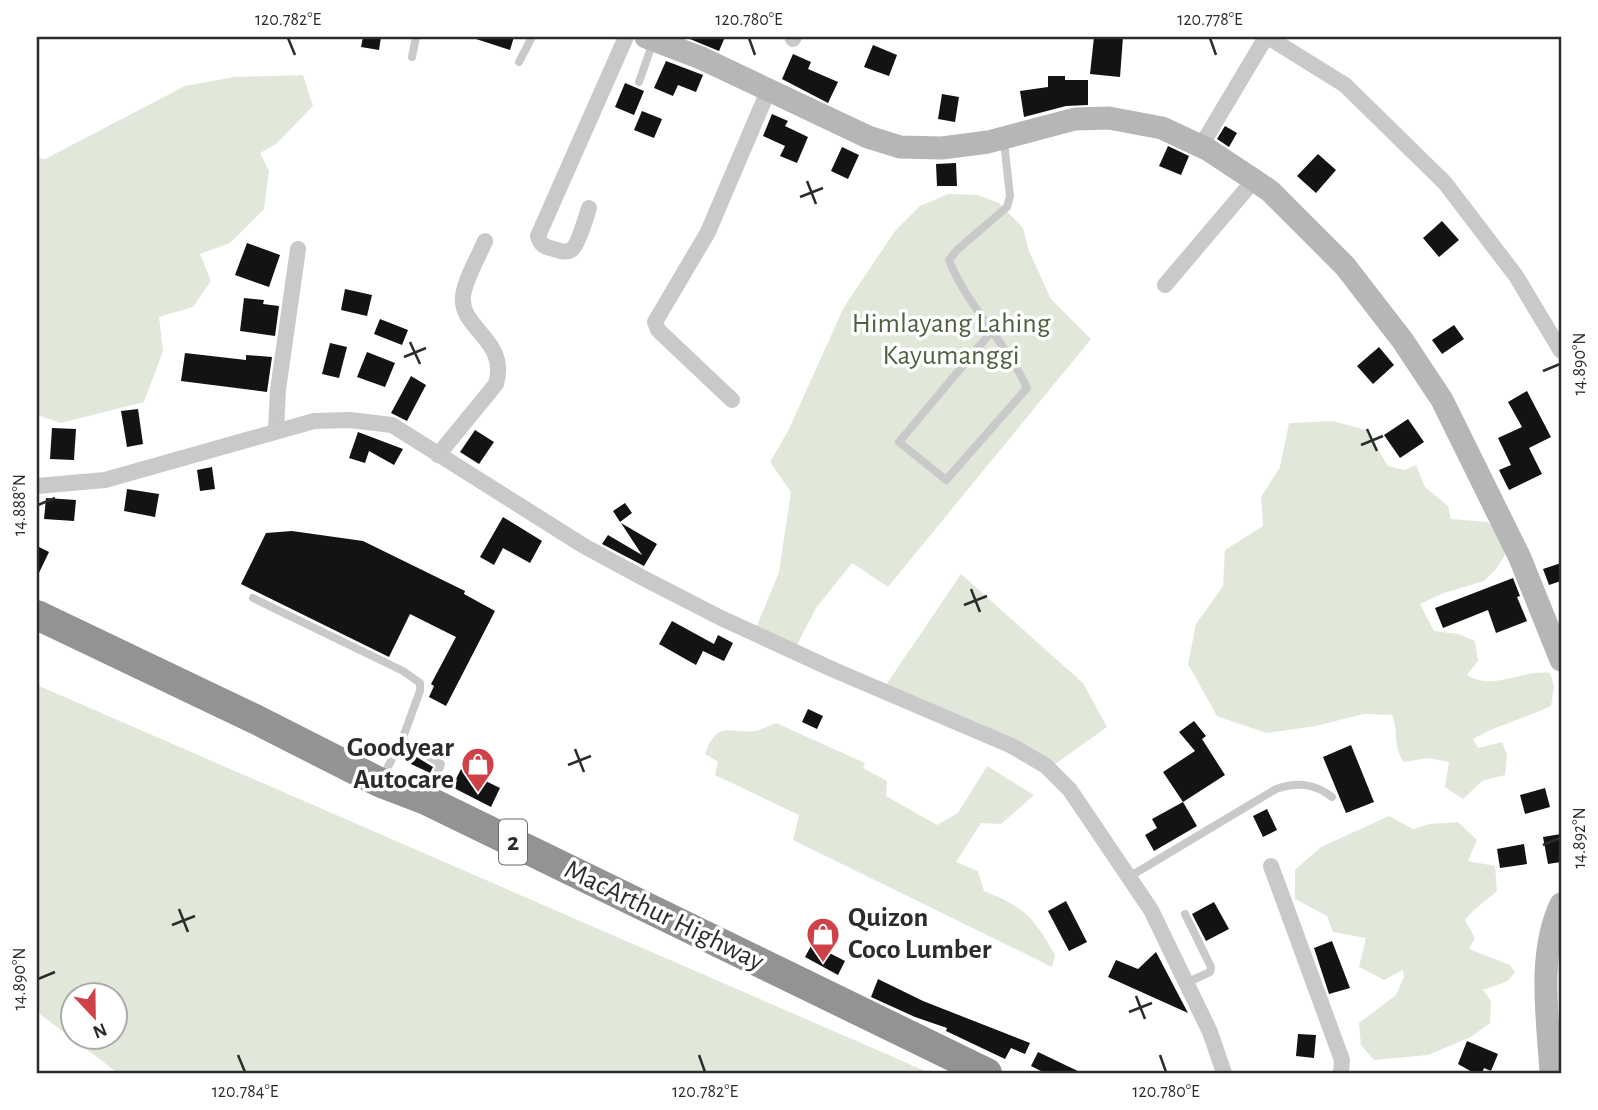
<svg xmlns="http://www.w3.org/2000/svg" width="1598" height="1110" font-family="'Alegreya Sans',sans-serif">
	<style>
		.green { fill: #e1e8da; fill-rule: evenodd }
		.building { fill: #131313 }
		.lines { fill: none; stroke-linecap: round; stroke-linejoin: round }
		.lane { stroke: #c9c9c9; stroke-width: 8 }
		.street { stroke: #c9c9c9; stroke-width: 16 }
		.secondary { stroke: #b6b6b6; stroke-width: 23 }
		.highway { stroke: #939393; stroke-width: 30 }
		.ticks { fill: none; stroke: #2c2c2c; stroke-width: 2.5 }
		.labels { text-anchor: middle; dominant-baseline: central; stroke-width: 7; stroke-linejoin: round; paint-order: stroke }
		.shield { fill: #fff; stroke: #6b6b6b; stroke-width: 2 }
		.shield-label { font-size: 26px; font-weight: bold; fill: #2c2c2c }
		.park-label { font-size: 28px; fill: #4e613f; stroke: #fff }
		.poi-label { font-size: 28px; font-weight: bold; fill: #2c2c2c; stroke: #fff; text-anchor: end }
		.street-label { font-size: 28px; fill: #2c2c2c; stroke: #fff }
		.neatline { fill: none; stroke: #2c2c2c; stroke-width: 2.5 }
		.ticks-label { font-size: 18px; text-anchor: middle; fill: #2c2c2c }
	</style>
	<rect width="100%" height="100%" fill="#fff"/>
	<!-- green -->
	<g class="green">
		<polygon points="303,75 313,106 276,144 260,153 269,171 264,209 230,243 200,254 211,281 193,307 159,317 163,351 144,402 61,423 37,415 37,158 45,159 185,86 234,77"/>
		<polygon points="948,194 978,195 999,203 1023,228 1029,251 1051,299 1091,339 888,587 852,563 816,608 796,647 756,628 779,572 791,492 770,462 788,431 844,307 895,231 920,206"/>
		<path d="M 1333,421 L 1366,430 L 1388,466 L 1404,470 L 1416,465 L 1425,487 L 1448,506 L 1451,519 L 1488,522 L 1500,535 L 1505,555 L 1497,568 L 1484,581 L 1444,593 L 1420,604 L 1434,631 L 1459,634 L 1475,641 L 1478,661 L 1467,675 C 1494,692 1521,669 1550,673 L 1554,686 L 1551,706 C 1526,718 1497,725 1473,739 L 1478,748 L 1502,742 L 1507,755 L 1505,775 L 1482,781 L 1463,799 L 1445,787 L 1449,762 L 1429,758 L 1403,762 C 1392,742 1399,732 1392,715 L 1364,714 L 1315,726 L 1266,733 L 1217,716 L 1188,664 L 1196,624 L 1223,586 L 1225,550 L 1263,526 L 1261,497 L 1280,467 L 1289,423 Z"/>
		<polygon points="961,574 1083,683 1107,727 1054,765 884,688"/>
		<path d="M 37,685 L 930,1073 L 118,1073 L 37,1012 ZM 74,995 L 116,995 L 116,1036 L 74,1036 Z"/>
		<path d="M 776,723 L 865,763 L 863,768 L 887,781 L 886,796 L 937,825 L 958,813 L 987,766 L 1034,795 L 1001,824 L 981,823 L 956,862 L 978,871 L 984,891 C 1025,907 1034,918 1055,955 L 1052,967 L 793,840 L 799,815 L 715,775 L 718,762 L 705,754 C 718,719 728,734 755,731 C 761,730 769,725 776,723 Z"/>
		<polygon points="1389,816 1413,829 1429,824 1458,822 1477,840 1468,861 1495,866 1497,891 1473,911 1465,920 1475,938 1469,949 1510,965 1515,972 1508,981 1483,990 1491,1001 1490,1023 1471,1037 1428,1055 1374,1060 1361,1045 1359,1023 1396,995 1404,977 1403,970 1384,980 1359,967 1366,938 1333,932 1327,916 1295,899 1295,870 1321,847"/>
	</g>
	<!-- building -->
	<g class="building">
		<polygon points="363,37 381,37 379,50 361,47"/>
		<polygon points="476,37 514,37 510,50 476,39"/>
		<polygon points="685,37 725,37 719,51"/>
		<polygon points="1094,37 1123,37 1120,77 1090,74"/>
		<polygon points="873,45 897,55 889,76 864,67"/>
		<polygon points="793,54 811,62 808,69 838,82 828,103 782,79"/>
		<polygon points="666,61 703,75 696,92 678,85 673,96 654,88"/>
		<polygon points="1048,76 1065,76 1065,80 1088,80 1088,105 1066,106 1024,117 1020,91 1048,87"/>
		<polygon points="625,83 644,91 634,115 615,107"/>
		<polygon points="942,94 959,97 955,122 938,119"/>
		<polygon points="642,111 662,119 654,138 634,130"/>
		<polygon points="772,114 788,121 785,126 808,137 797,163 780,156 785,146 763,136"/>
		<polygon points="1225,126 1237,133 1229,147 1217,139"/>
		<polygon points="1168,146 1189,156 1181,175 1159,166"/>
		<polygon points="842,147 859,155 848,179 831,171"/>
		<polygon points="1318,154 1336,170 1316,193 1297,176"/>
		<polygon points="956,163 957,186 937,186 936,164"/>
		<polygon points="1442,221 1459,240 1439,257 1423,238"/>
		<polygon points="247,243 280,255 269,287 235,275"/>
		<polygon points="345,289 372,295 367,316 341,310"/>
		<polygon points="244,298 264,300 263,304 279,306 275,336 240,331"/>
		<polygon points="380,319 408,330 402,345 374,334"/>
		<polygon points="1454,325 1464,339 1442,354 1432,340"/>
		<polygon points="330,343 347,347 339,378 322,374"/>
		<polygon points="1379,347 1394,365 1373,384 1357,366"/>
		<polygon points="367,352 395,363 385,387 357,377"/>
		<polygon points="185,353 246,360 246,355 272,357 267,392 181,381"/>
		<polygon points="411,376 426,385 407,421 391,413"/>
		<polygon points="1527,391 1551,437 1529,448 1542,474 1509,490 1499,470 1511,465 1498,438 1522,427 1508,402"/>
		<polygon points="138,409 143,444 127,447 121,411"/>
		<polygon points="1408,419 1424,442 1400,458 1384,435"/>
		<polygon points="52,428 76,429 74,460 50,459"/>
		<polygon points="475,430 494,442 479,464 460,452"/>
		<polygon points="358,432 403,449 394,465 369,451 365,463 349,458"/>
		<polygon points="212,467 215,489 200,491 197,470"/>
		<polygon points="127,489 159,494 155,517 124,511"/>
		<polygon points="46,498 76,500 74,521 44,519"/>
		<polygon points="625,503 632,513 620,522 613,511"/>
		<polygon points="503,517 542,541 530,563 503,548 494,565 480,557"/>
		<polygon points="621,523 657,544 644,566 602,544 608,535 642,555"/>
		<polygon points="292,531 363,541 465,591 464,594 495,611 446,706 429,697 434,686 431,684 456,637 410,614 389,657 241,584 266,533"/>
		<polygon points="37,546 49,552 37,577"/>
		<polygon points="1561,563 1561,581 1549,585 1543,569"/>
		<polygon points="1513,578 1520,596 1517,597 1527,621 1496,633 1488,610 1443,628 1435,608"/>
		<polygon points="672,621 714,644 718,635 733,643 724,661 703,651 696,665 659,644"/>
		<polygon points="808,709 823,716 817,729 802,722"/>
		<polygon points="1194,721 1206,736 1202,739 1225,775 1183,802 1197,826 1154,851 1145,835 1157,828 1152,819 1183,802 1163,772 1195,751 1179,732"/>
		<polygon points="1351,745 1374,802 1346,813 1323,757"/>
		<polygon points="415,756 433,767 430,773 411,764"/>
		<polygon points="461,769 500,788 491,807 452,787"/>
		<polygon points="1545,788 1550,807 1525,814 1520,795"/>
		<polygon points="1267,809 1277,830 1263,837 1253,816"/>
		<polygon points="1561,834 1561,862 1548,864 1543,837"/>
		<polygon points="1524,844 1527,864 1500,868 1497,849"/>
		<polygon points="1066,901 1087,942 1069,951 1048,911"/>
		<polygon points="1214,902 1229,929 1206,941 1192,914"/>
		<polygon points="1332,941 1350,988 1329,994 1314,948"/>
		<polygon points="812,944 845,961 838,975 805,957"/>
		<polygon points="1156,952 1188,1013 1108,977 1116,960 1138,969"/>
		<polygon points="878,979 923,1001 1030,1043 1025,1054 1011,1048 1005,1059 946,1031 947,1028 915,1017 871,997"/>
		<polygon points="1298,1034 1316,1035 1314,1058 1296,1056"/>
		<polygon points="1467,1041 1498,1054 1491,1071 1484,1068 1482,1073 1474,1073 1458,1064"/>
		<polygon points="1038,1052 1082,1073 1045,1073 1031,1066"/>
	</g>
	<g class="lines">
		<!-- lane -->
		<g class="lane">
			<polyline points="412,57 416,37"/>
			<polyline points="519,62 532,37"/>
			<polyline points="639,82 653,42"/>
			<path d="M 992,331 L 899,442 L 946,480 L 1027,388 C 1006,342 967,306 949,260 L 958,249 L 1007,207 L 1010,196 L 1004,142"/>
			<polyline points="253,598 403,671 420,683 420,691 402,740 382,778"/>
			<polyline points="402,740 441,764 428,796"/>
			<path d="M 1129,877 L 1276,789 C 1297,782 1314,783 1332,797"/>
			<polyline points="1185,914 1211,967 1210,972 1186,983"/>
		</g>
		<!-- street -->
		<g class="street">
			<polyline points="1268,37 1345,85 1445,183 1516,276 1561,351"/>
			<polyline points="793,39 794,37"/>
			<polyline points="1201,146 1266,37"/>
			<path d="M 589,208 C 586,217 578,246 571,250 C 566,253 559,251 554,249 C 545,247 540,245 538,236 L 626,37"/>
			<polyline points="1165,285 1254,180"/>
			<polyline points="732,400 658,330 655,322 708,232 769,89"/>
			<polyline points="276,430 278,390 298,249"/>
			<path d="M 438,455 L 496,384 C 509,340 460,329 463,297 C 464,281 479,256 485,241"/>
			<polyline points="37,486 105,480 314,421 350,420 392,425 584,546 645,579 721,618 834,670 1012,746 1046,766 1070,790 1151,910 1210,1032 1224,1073"/>
			<polyline points="1271,866 1342,1060 1341,1073"/>
		</g>
		<!-- secondary -->
		<g class="secondary">
			<polyline points="646,37 701,58 868,137 900,147 942,148 988,142 1075,119 1109,118 1162,128 1207,149 1254,180 1270,191 1345,266 1403,341 1442,400 1520,558 1561,660"/>
			<path d="M 1551,1073 C 1548,1019 1537,955 1561,904"/>
		</g>
		<!-- highway -->
		<polyline class="highway" points="37,615 257,720 379,782 426,800 987,1073"/>
	</g>
	<!-- ticks -->
	<path class="ticks" d="M 288,38 L 295,55M 749,38 L 755,55M 1210,38 L 1216,55M 807,181 L 816,204M 800,197 L 823,188M 410,342 L 420,364M 404,357 L 426,348M 1543,371 L 1560,364M 1367,429 L 1377,451M 1361,445 L 1383,436M 38,505 L 55,498M 971,589 L 980,612M 964,605 L 987,596M 575,749 L 584,772M 568,765 L 591,756M 1543,845 L 1560,838M 179,909 L 188,932M 172,925 L 195,916M 38,979 L 55,972M 1136,996 L 1145,1019M 1129,1012 L 1152,1003M 238,1055 L 245,1072M 699,1055 L 705,1072M 1160,1055 L 1166,1072"/>
	<!-- icons -->
	<defs>
		<symbol id="shop-pin" viewBox="-11 -11 22 30"><path d="M0 17L-7.5 6A9.5 9.5 0 1 1 7.5 6Z" fill="#cf4148" stroke="#fff"/><path d="M-5-2.5h2.3a2.7 3.5 0 0 1 5.4 0H5L5.5 6h-11ZM-1.5-2.5h3a1.5 2.3 0 0 0-3 0Z" fill="#fff"/></symbol>
	</defs>
	<g fill-rule="evenodd">
		<use href="#shop-pin" x="459" y="745" width="38" height="52"/>
		<use href="#shop-pin" x="804" y="915" width="38" height="52"/>
	</g>
	<g class="labels">
		<!-- shield labels -->
		<rect class="shield" x="499" y="819.5" width="28" height="45" rx="5"/>
		<g class="shield-label">
			<text x="513" y="842">2</text>
		</g>
		<!-- park labels -->
		<g class="park-label">
			<text x="951" y="324">Himlayang Lahing<tspan x="951" dy="32">Kayumanggi</tspan></text>
		</g>
		<!-- poi labels -->
		<g class="poi-label">
			<text x="454" y="748">Goodyear<tspan x="454" dy="32">Autocare</tspan></text>
			<text x="848" y="918" text-anchor="start">Quizon<tspan x="848" dy="32">Coco Lumber</tspan></text>
		</g>
		<!-- street labels -->
		<g class="street-label">
			<text transform="translate(664 916) rotate(26)">MacArthur Highway</text>
		</g>
	</g>
	<!-- border -->
	<rect width="1598" height="1110" fill="none" stroke="#ffffff" stroke-width="77"/>
	<!-- north arrow -->
	<g transform="translate(94 1016) rotate(158)"><circle r="33" fill="#ffffff" stroke="#ababab" stroke-width="2"/>
	<path d="M0-5L12 26L0 18L-12 26Z" fill="#cf4148"/>
	<text y="-10" font-size="19" font-weight="bold" text-anchor="middle" fill="#2c2c2c">N</text>
	</g>
	<rect x="38" y="38" width="1522" height="1034" class="neatline"/>
	<g class="ticks-label">
		<text x="288" y="25">120.782°E</text>
		<text x="749" y="25">120.780°E</text>
		<text x="1210" y="25">120.778°E</text>
		<text transform="translate(1579 364) rotate(-90)" y="6">14.890°N</text>
		<text transform="translate(19 505) rotate(-90)" y="6">14.888°N</text>
		<text transform="translate(1579 838) rotate(-90)" y="6">14.892°N</text>
		<text transform="translate(19 979) rotate(-90)" y="6">14.890°N</text>
		<text x="245" y="1097">120.784°E</text>
		<text x="705" y="1097">120.782°E</text>
		<text x="1166" y="1097">120.780°E</text>
	</g>
</svg>
